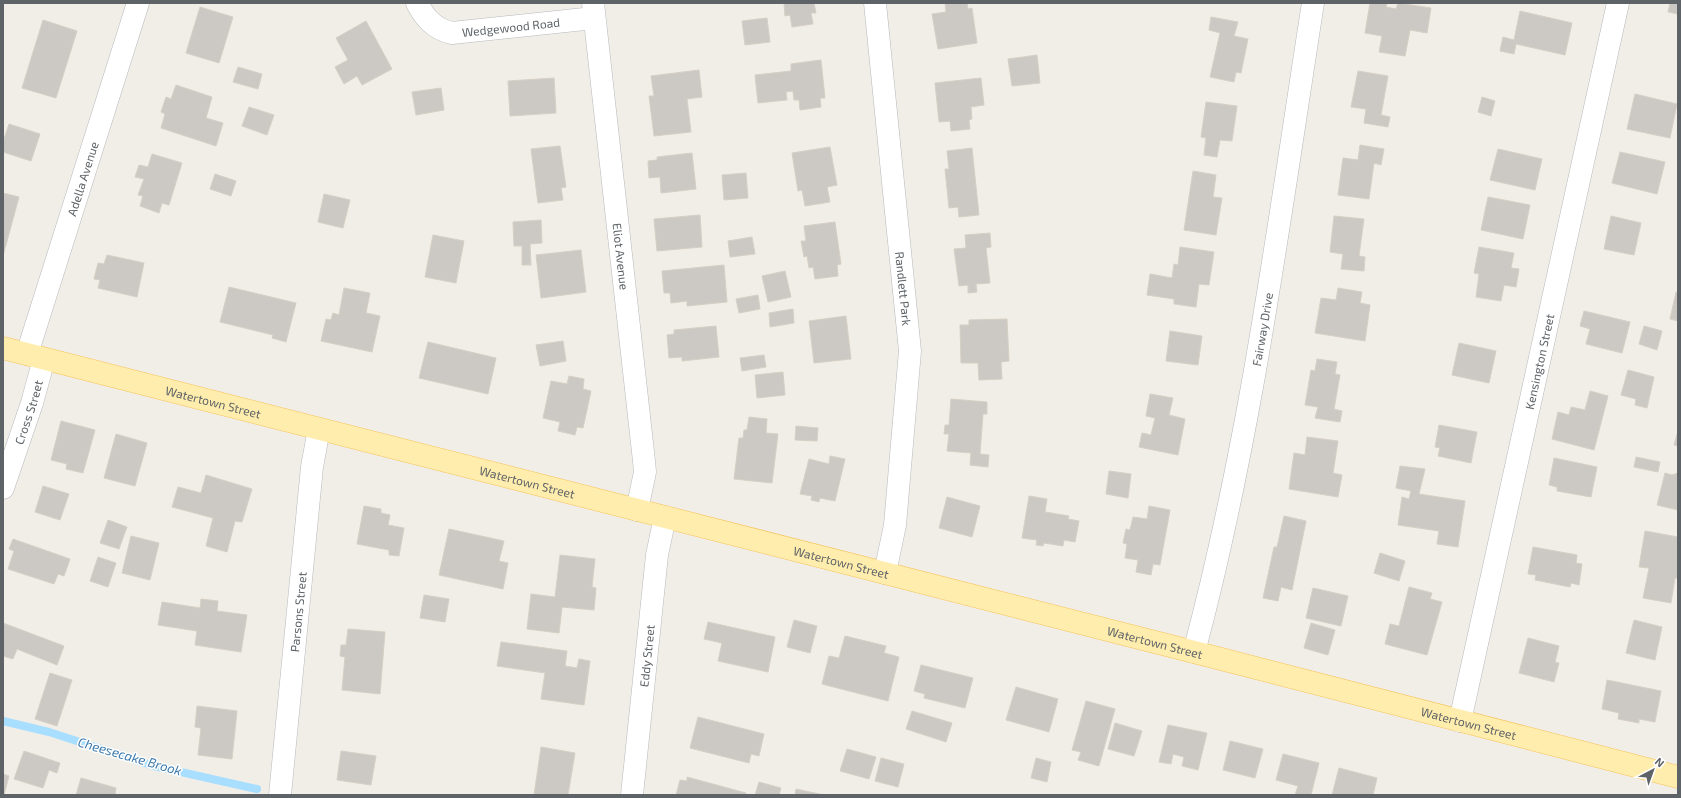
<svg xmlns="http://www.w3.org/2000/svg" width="1681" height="798" font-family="'Exo 2',sans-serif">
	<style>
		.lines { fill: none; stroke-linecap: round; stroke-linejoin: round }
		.stream { stroke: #a8deff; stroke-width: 8 }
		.building { fill: #ccc9c4; stroke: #d6cfc4 }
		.minor-casing { stroke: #b7b9bd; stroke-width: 23 }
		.primary-casing { stroke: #f6c25a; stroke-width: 23 }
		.minor { stroke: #fff; stroke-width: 22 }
		.primary { stroke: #ffedad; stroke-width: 22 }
		.labels { text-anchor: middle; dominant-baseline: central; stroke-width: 3; stroke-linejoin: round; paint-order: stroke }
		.street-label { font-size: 12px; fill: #5e6367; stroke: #fff }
		.water-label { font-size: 13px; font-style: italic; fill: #3d7aad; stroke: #fff }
	</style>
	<rect width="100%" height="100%" fill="#f1eee7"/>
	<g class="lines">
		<!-- stream -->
		<polyline class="stream" points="3,721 49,732 154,766 257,789"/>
	</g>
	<!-- building -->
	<g class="building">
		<polygon points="784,3 814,3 816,13 811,13 813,24 792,27 790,15 785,16"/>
		<polygon points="945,3 967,3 968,9 972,8 977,43 938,49 932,14 946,12"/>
		<polygon points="1370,3 1387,3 1386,7 1396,9 1398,3 1431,8 1427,33 1410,30 1405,56 1379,52 1382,36 1365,33"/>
		<polygon points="1670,3 1678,3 1678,14 1668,12"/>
		<polygon points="200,7 233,17 219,63 186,53"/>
		<polygon points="1520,11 1572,23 1565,55 1516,44 1514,54 1500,51 1503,37 1514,40"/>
		<polygon points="1211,17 1238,22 1234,36 1248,39 1241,73 1236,72 1234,82 1210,77 1220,33 1209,30"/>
		<polygon points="767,18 770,42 745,45 742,21"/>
		<polygon points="43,20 77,31 56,98 22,88"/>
		<polygon points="366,21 392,69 362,85 357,76 344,84 335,67 348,60 336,38"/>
		<polygon points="1037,55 1040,83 1012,86 1008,59"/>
		<polygon points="821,60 825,98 820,98 821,107 800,110 799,100 794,100 793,91 786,92 787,100 758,103 755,75 791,71 791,64"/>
		<polygon points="238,67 262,74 258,89 233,82"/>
		<polygon points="699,70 702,97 687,99 691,132 654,136 649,96 654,96 651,76"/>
		<polygon points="1358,71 1388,76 1381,115 1390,117 1388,127 1364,123 1366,109 1351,107"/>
		<polygon points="554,78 556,113 510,116 508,81"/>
		<polygon points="981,78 984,105 971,107 972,119 969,120 970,129 951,131 950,121 939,122 935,83"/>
		<polygon points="176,85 212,97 206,118 223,123 216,146 161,128 165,114 161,112 166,97 171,99"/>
		<polygon points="441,88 444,110 416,115 412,92"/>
		<polygon points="1635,94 1677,104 1670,138 1627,129"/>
		<polygon points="1482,97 1495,101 1491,116 1478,112"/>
		<polygon points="1206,102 1237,106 1232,141 1220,140 1217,157 1204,155 1206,138 1201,137"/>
		<polygon points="249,107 274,115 267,135 242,126"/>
		<polygon points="9,124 40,134 31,161 3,152 3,142"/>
		<polygon points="1360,145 1384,149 1381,165 1374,163 1369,199 1338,195 1343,158 1358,160"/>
		<polygon points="560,146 566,187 561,188 563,200 538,203 531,149"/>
		<polygon points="830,147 837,185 827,187 830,202 805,206 802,190 798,191 792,153"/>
		<polygon points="972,148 979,215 959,217 958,207 949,208 945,169 949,169 947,151"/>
		<polygon points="1498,149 1542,159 1535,190 1490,180"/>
		<polygon points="1620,152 1665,162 1657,194 1612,183"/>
		<polygon points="692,153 696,189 661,193 660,177 649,178 648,161 657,160 657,157"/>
		<polygon points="152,154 182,163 169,205 162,203 159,213 140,206 143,196 138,195 144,179 135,177 139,165 148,167"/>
		<polygon points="1193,171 1216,175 1213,197 1222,198 1216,235 1184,230"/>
		<polygon points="746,173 748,198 724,200 722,175"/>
		<polygon points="215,174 236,181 231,196 210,189"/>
		<polygon points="3,193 19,197 3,256"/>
		<polygon points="324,194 350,200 343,228 318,222"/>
		<polygon points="1488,197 1530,205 1523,239 1481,230"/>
		<polygon points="700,215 702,247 657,251 654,219"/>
		<polygon points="1334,216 1364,219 1359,256 1365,257 1364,271 1341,269 1343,254 1330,252"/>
		<polygon points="1611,216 1641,223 1634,255 1604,249"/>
		<polygon points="541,220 542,243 530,244 531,265 522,265 522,246 514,246 513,222"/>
		<polygon points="835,222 841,264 837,265 838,276 815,279 813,267 809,268 807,256 804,257 801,241 806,241 804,226"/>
		<polygon points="990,233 991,247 986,248 990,283 976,284 977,292 968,293 968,285 959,286 954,249 966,248 965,235"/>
		<polygon points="433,235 464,241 456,283 425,277"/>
		<polygon points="752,237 755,254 730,257 728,241"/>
		<polygon points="1180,247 1214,252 1209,285 1199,284 1196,307 1174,304 1174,299 1147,295 1150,274 1172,278 1174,264 1178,265"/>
		<polygon points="1479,247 1514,253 1511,268 1519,269 1516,287 1504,285 1501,301 1476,297 1479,274 1474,273"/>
		<polygon points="581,250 586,292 541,298 536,255"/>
		<polygon points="107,255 144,263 137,297 98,288 100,280 94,279 98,263 104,264"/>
		<polygon points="724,265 727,302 687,306 687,301 671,303 670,293 664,293 662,271"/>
		<polygon points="785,271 791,297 768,302 762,276"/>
		<polygon points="229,287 296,303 286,342 272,338 273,335 220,322"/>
		<polygon points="344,288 370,293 366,313 380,316 372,352 321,341 326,319 331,320 333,313 339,315"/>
		<polygon points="1338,288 1362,292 1360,303 1370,305 1365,341 1315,333 1321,298 1336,300"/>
		<polygon points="1676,292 1678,293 1678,321 1670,319"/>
		<polygon points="758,295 760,309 739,313 736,299"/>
		<polygon points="793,309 794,323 770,327 769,313"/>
		<polygon points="1584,311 1630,322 1622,353 1586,344 1590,329 1580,326"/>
		<polygon points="846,316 851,359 814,363 809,321"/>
		<polygon points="1007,319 1009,361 1001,362 1002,379 979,380 978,363 961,363 960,325 969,325 969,320"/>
		<polygon points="716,326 719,357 682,361 682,357 669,358 667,335 674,334 674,330"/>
		<polygon points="1644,326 1662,331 1657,350 1639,344"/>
		<polygon points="1170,331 1202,336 1198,365 1166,361"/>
		<polygon points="563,341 566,361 540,366 536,345"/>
		<polygon points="428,342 496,358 488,394 419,378"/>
		<polygon points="1459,343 1496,351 1489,383 1452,375"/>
		<polygon points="764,355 766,367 742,371 740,358"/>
		<polygon points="1317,359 1337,362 1335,374 1340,375 1334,409 1342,411 1340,422 1315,418 1318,407 1305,405 1311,370 1315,371"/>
		<polygon points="1628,370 1654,377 1647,408 1635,405 1636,399 1621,395"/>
		<polygon points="783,372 785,395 757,398 755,375"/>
		<polygon points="569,376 584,379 583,389 591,391 583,428 577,427 575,435 558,431 560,422 543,418 551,381 567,384"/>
		<polygon points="1590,391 1608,396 1594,450 1552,439 1558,412 1569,415 1571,407 1585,410"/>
		<polygon points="1150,394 1173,398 1169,415 1185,419 1178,455 1139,447 1142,433 1151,435 1155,418 1146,416"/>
		<polygon points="951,399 987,402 987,414 983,414 980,454 989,455 988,467 970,465 971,453 947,451 949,434 944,434 945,425 949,425"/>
		<polygon points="749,417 767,419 766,433 778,434 772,483 734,479 739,438 743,438 744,430 747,430"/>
		<polygon points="61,421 95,430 83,473 66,469 67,464 51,460"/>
		<polygon points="1439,425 1477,432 1471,463 1438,456 1440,448 1435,447"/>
		<polygon points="796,426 818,428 817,441 795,440"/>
		<polygon points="1678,431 1678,446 1674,445"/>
		<polygon points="116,434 147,443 135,486 104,478"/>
		<polygon points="1307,437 1338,441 1333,473 1342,475 1338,497 1289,489 1294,453 1305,455"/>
		<polygon points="830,456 845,459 835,501 820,498 819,502 811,500 812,496 800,494 809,459 829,464"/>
		<polygon points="1636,457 1660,462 1658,472 1634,467"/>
		<polygon points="1554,458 1597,467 1591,497 1557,491 1557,487 1549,485"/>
		<polygon points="1400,466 1425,469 1419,494 1465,501 1458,547 1437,544 1439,531 1398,525 1402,497 1409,499 1411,491 1396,488"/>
		<polygon points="1109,471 1131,474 1128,498 1106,494"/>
		<polygon points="1665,473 1672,475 1678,473 1678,510 1657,505"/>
		<polygon points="206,475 252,489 242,522 235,521 227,552 206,546 213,518 172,507 178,487 201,493"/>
		<polygon points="43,486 69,494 60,520 35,512"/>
		<polygon points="1029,496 1047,499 1045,512 1069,516 1068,519 1079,521 1075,542 1064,540 1063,546 1044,543 1043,546 1036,545 1037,540 1022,538"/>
		<polygon points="947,497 980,506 972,537 939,528"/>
		<polygon points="364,506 381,509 381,513 390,515 388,525 404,528 399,556 389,555 389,550 357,544"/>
		<polygon points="1149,506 1170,510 1160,565 1153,564 1151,575 1136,572 1138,560 1125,558 1127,544 1123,543 1126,529 1130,530 1133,517 1147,519"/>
		<polygon points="1284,516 1306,521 1292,590 1281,587 1278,601 1263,598 1274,547 1277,547"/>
		<polygon points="108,520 127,527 119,549 100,543"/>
		<polygon points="449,529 504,541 499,561 508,563 503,589 439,575"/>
		<polygon points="1645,531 1678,537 1678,578 1675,578 1671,603 1643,598 1649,568 1639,567"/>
		<polygon points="131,536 159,543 150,580 122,573"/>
		<polygon points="13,539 70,559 64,576 58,574 54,584 8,569 14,551 9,549"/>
		<polygon points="1533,547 1577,555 1576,563 1582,564 1579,585 1571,583 1570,587 1535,580 1536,575 1528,574"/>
		<polygon points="1380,553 1405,561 1399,581 1374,573"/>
		<polygon points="560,555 595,559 592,587 596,588 594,610 562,607 559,633 527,629 531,594 555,597"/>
		<polygon points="98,557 116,563 108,587 90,581"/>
		<polygon points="1409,587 1432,593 1430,599 1442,602 1427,655 1385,644 1390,624 1399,626"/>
		<polygon points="1313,588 1348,596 1341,626 1306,618"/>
		<polygon points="424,595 449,599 445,622 420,618"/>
		<polygon points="201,599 218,601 217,611 247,615 241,652 195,645 197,631 158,625 162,602 200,608"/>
		<polygon points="794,620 817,626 810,653 787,647"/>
		<polygon points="1634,620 1662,627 1655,660 1626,653"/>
		<polygon points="708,622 775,637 768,672 718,661 722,643 704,639"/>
		<polygon points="3,623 64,646 57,665 17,649 13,659 3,656"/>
		<polygon points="1311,623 1335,630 1328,655 1304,648"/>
		<polygon points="348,629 385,632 380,694 342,690 345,657 340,656 341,645 346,645"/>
		<polygon points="845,636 886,646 884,653 899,657 888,701 822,684 829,656 839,658"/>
		<polygon points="1528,638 1559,646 1555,662 1559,663 1554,682 1519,673"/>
		<polygon points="501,642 567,651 565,666 577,668 579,659 590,661 584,705 541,699 545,673 497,666"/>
		<polygon points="921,665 973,678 965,708 924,698 925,694 914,691"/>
		<polygon points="50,673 72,680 57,726 35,719"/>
		<polygon points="1607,680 1661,691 1655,722 1639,719 1639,723 1618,719 1619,713 1602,709"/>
		<polygon points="1016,687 1058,699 1049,732 1006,720"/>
		<polygon points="1086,701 1115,709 1099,766 1078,760 1081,752 1072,750"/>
		<polygon points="197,706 237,711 232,759 198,755 201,728 195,727"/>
		<polygon points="912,711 952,723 946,742 906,729"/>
		<polygon points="698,717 764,734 759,756 751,754 749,763 690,748"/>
		<polygon points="1115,723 1142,731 1134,756 1108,749"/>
		<polygon points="1168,725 1207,733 1198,770 1182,766 1184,757 1173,754 1171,764 1159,762"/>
		<polygon points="1230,741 1263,749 1255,778 1223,770"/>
		<polygon points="541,747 575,753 568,795 534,795"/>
		<polygon points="847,749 876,757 869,779 840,771"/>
		<polygon points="24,751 60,763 57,773 49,770 43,788 14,779"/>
		<polygon points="341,751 376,756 371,785 337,780"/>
		<polygon points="1283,754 1319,763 1311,795 1295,795 1298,786 1276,780"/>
		<polygon points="881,758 904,764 898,787 875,781"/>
		<polygon points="1036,758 1051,762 1047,782 1031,778"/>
		<polygon points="1339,768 1377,778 1373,795 1332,795"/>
		<polygon points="3,774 9,776 4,795 3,795"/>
		<polygon points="687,777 746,793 745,795 676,795 680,780 687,781"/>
		<polygon points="81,778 116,788 115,795 76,795"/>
		<polygon points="759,782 781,788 779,795 755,795"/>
		<polygon points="796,789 824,795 795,795"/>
	</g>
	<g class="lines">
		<defs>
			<g id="minor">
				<path id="s1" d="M 417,3 C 425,18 434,29 452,33 L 594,18"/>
				<path id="s2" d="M 593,3 L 644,461 L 645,472 L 637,510"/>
				<path id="s3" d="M 875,3 L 910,351 L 895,525 L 885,573"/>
				<path id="s4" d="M 27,354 L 138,3"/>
				<path id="s5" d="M 3,488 L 32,403 L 44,359"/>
				<path id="s6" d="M 1194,652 C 1251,439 1279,220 1313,3"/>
				<path id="s7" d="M 1460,721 L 1618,3"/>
				<path id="s8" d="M 280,795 L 312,467 L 319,429"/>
				<path id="s9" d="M 632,795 L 657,555 L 665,517"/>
			</g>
			<g id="primary">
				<path id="s10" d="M 3,348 L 1194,652 L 1678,777"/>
			</g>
		</defs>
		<!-- minor casing -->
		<use href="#minor" class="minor-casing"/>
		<!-- primary casing -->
		<use href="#primary" class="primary-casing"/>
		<!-- minor -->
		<use href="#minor" class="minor"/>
		<!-- primary -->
		<use href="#primary" class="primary"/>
	</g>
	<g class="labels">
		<!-- street labels -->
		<g class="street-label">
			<text stroke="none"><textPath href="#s1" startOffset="107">Wedgewood Road</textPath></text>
			<text stroke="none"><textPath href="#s4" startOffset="184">Adella Avenue</textPath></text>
			<text stroke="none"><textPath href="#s2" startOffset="255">Eliot Avenue</textPath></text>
			<text stroke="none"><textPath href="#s3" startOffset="287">Randlett Park</textPath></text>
			<text stroke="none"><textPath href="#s6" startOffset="330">Fairway Drive</textPath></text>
			<text stroke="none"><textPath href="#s7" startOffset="368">Kensington Street</textPath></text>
			<text stroke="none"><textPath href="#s10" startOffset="217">Watertown Street</textPath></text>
			<text stroke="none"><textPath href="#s5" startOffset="80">Cross Street</textPath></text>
			<text stroke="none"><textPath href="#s10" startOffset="541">Watertown Street</textPath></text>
			<text stroke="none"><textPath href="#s10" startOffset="865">Watertown Street</textPath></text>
			<text stroke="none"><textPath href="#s8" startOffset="184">Parsons Street</textPath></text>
			<text stroke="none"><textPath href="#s10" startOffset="1189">Watertown Street</textPath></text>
			<text stroke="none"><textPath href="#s9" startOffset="140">Eddy Street</textPath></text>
			<text stroke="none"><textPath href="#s10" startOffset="1513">Watertown Street</textPath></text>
		</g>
		<!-- water labels -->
		<g class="water-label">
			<text transform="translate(130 756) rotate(16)">Cheesecake Brook</text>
		</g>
	</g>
	<!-- border -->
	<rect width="1681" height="798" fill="none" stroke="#5e6367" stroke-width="8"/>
	<!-- north arrow -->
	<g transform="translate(1653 770) rotate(41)" stroke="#ffffff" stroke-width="3" paint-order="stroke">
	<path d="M0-3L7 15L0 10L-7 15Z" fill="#5e6367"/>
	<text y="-6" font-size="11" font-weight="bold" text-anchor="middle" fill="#5e6367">N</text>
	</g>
</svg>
